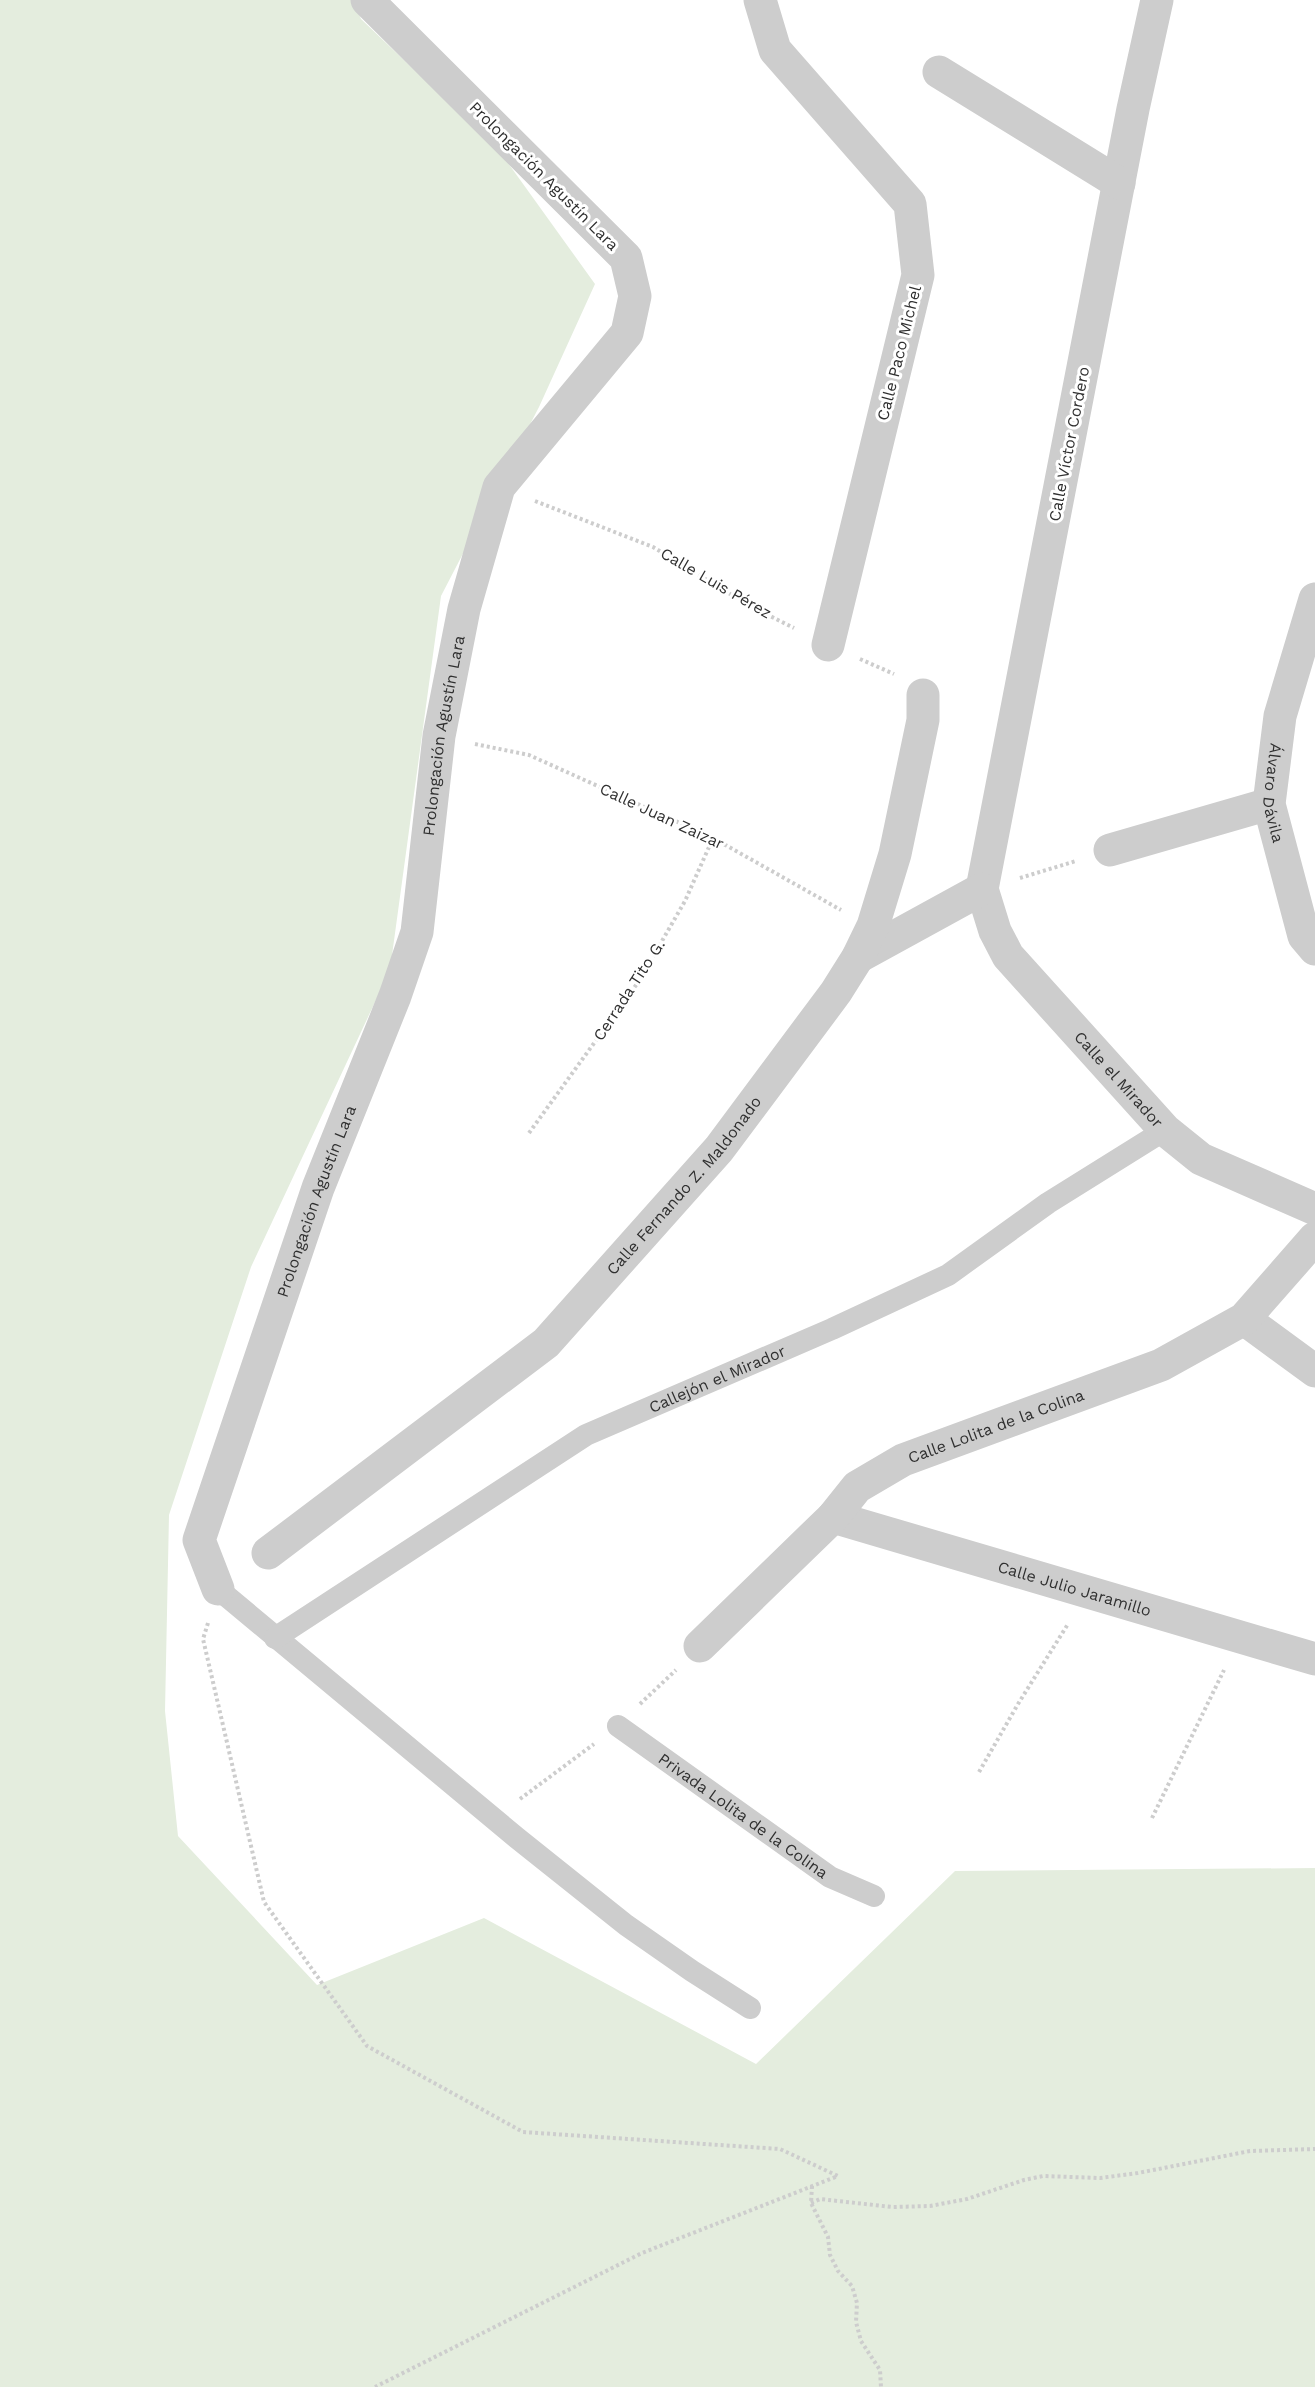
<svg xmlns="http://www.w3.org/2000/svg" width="1315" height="2387" font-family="'Work Sans',sans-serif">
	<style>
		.green { fill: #e4edde }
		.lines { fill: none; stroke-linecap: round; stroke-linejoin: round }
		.path { stroke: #cdcdcd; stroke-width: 4; stroke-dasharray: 3 3; stroke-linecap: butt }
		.service { stroke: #cdcdcd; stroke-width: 22 }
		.minor { stroke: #cdcdcd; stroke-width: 33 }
		.labels { text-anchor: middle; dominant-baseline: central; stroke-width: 6; stroke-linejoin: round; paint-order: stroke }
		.street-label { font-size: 16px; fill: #303030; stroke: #fff }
	</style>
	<rect width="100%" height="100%" fill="#fff"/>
	<!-- green -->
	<polygon class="green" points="0,0 353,0 361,19 500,152 595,284 539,407 441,596 390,970 251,1267 169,1515 165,1711 178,1836 317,1985 484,1918 756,2064 955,1871 1315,1868 1315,2387 0,2387"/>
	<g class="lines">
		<!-- path -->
		<g class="path">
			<polyline points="535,501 653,547 748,605 794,628"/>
			<polyline points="860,659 894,674"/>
			<polyline points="475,744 529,755 713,838 841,910"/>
			<polyline points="1020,878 1076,861"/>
			<polyline points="529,1133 639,981 685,901 713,838"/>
			<polyline points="208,1623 203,1639 264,1902 367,2046 523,2132 780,2149 838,2176 642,2253 375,2387"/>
			<polyline points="640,1704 676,1670"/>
			<polyline points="979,1772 1018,1704 1068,1624"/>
			<polyline points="520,1799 594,1744"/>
			<polyline points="1152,1818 1224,1670"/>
			<polyline points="812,2186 811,2203 828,2237 830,2255 838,2271 852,2286 857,2303 856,2322 861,2341 880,2370 881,2387"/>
			<polyline points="811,2203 820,2199 892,2207 930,2206 967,2199 1024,2180 1043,2176 1100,2178 1138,2173 1250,2151 1315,2149"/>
		</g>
		<!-- service -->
		<g class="service">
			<polyline points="218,1589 517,1838 626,1925 692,1971 750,2008"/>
			<path id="s1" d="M 275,1638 L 586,1435 L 832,1329 L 948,1275 L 1048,1203 L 1165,1130"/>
			<path id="s2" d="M 618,1726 L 830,1877 L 874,1896"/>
		</g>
		<!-- minor -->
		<g class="minor">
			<polyline points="760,0 775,50 910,204 918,275 828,645"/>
			<path id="s3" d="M 1157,0 L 1133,109 L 982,889 L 995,931 L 1008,956 L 1165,1130 L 1201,1159 L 1315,1209"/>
			<polyline points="939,72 1119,183"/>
			<path id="s4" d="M 1315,599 L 1280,716 L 1269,804 L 1304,936 L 1315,949"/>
			<polyline points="1110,850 1269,804"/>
			<polyline points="858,957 982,889"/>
			<polyline points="1244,1319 1315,1371"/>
			<path id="s5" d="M 833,1517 L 1315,1659"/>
			<path id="s6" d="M 268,1553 L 546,1343 L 719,1149 L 836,992 L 858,957 L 873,926 L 895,854 L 923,720 L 923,695"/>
			<path id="s7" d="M 218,1589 L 199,1540 L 318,1188 L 395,996 L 417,932 L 439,736 L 464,609 L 499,487 L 627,333 L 635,296 L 626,258 L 367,0"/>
			<path id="s8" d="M 700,1646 L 833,1517 L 857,1487 L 903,1460 L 1161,1365 L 1244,1319 L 1315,1238"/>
		</g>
	</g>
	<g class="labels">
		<!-- street labels -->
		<g class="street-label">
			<text transform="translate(544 176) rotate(45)">Prolongación Agustín Lara</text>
			<text transform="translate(899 353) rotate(-76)">Calle Paco Michel</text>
			<text transform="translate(1069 444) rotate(-79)">Calle Víctor Cordero</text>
			<text transform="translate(716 583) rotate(30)">Calle Luis Pérez</text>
			<text stroke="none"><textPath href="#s7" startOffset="897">Prolongación Agustín Lara</textPath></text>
			<text stroke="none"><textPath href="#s4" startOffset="200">Álvaro Dávila</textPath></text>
			<text transform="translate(662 816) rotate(25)">Calle Juan Zaizar</text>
			<text transform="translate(629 990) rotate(-57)">Cerrada Tito G.</text>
			<text stroke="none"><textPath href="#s3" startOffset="1144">Calle el Mirador</textPath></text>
			<text stroke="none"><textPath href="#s6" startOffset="558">Calle Fernando Z. Maldonado</textPath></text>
			<text stroke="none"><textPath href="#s7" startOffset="411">Prolongación Agustín Lara</textPath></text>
			<text stroke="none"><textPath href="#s1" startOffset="514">Callejón el Mirador</textPath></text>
			<text stroke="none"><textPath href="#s8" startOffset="376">Calle Lolita de la Colina</textPath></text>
			<text stroke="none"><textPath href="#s5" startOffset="252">Calle Julio Jaramillo</textPath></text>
			<text stroke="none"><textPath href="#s2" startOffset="154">Privada Lolita de la Colina</textPath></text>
		</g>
	</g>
</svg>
